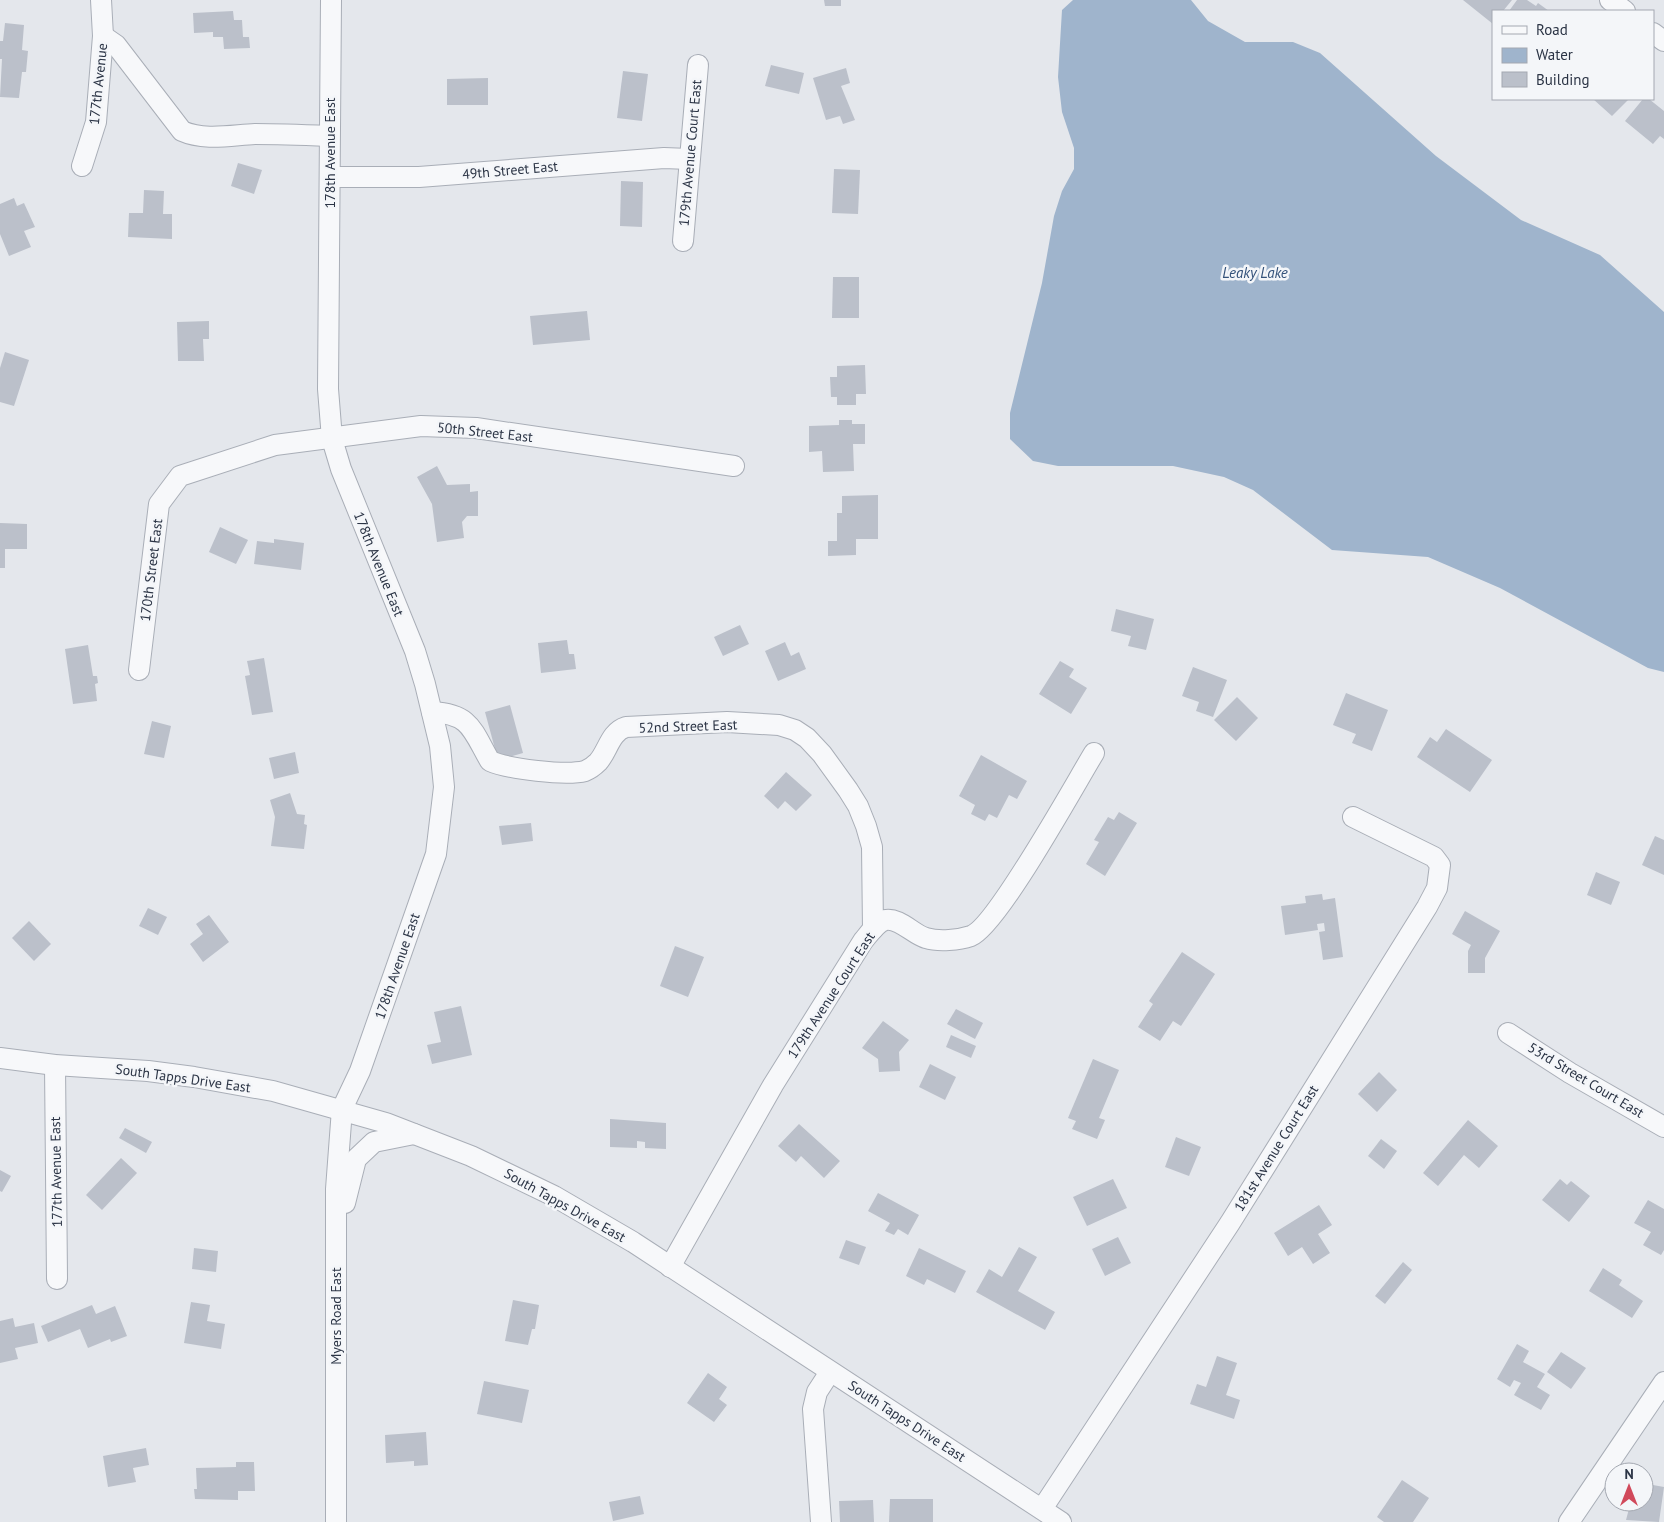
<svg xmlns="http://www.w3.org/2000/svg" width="1664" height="1522" font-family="'PT Sans',sans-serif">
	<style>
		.water { fill: #9fb4cc }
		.building { fill: #bbc0ca }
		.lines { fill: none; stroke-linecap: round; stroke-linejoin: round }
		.minor-casing { stroke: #a9aeb7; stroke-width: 22 }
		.minor { stroke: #f7f8fa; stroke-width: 20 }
		.labels { text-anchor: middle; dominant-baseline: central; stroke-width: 5; stroke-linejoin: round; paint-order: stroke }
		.street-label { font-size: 14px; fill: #2b3445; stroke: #f4f6f9 }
		.water-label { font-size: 15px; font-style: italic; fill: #34527a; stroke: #f4f6f9 }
	</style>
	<rect width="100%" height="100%" fill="#e4e7ec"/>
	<!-- water -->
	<polygon class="water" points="1073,0 1191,0 1208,21 1245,42 1293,42 1320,53 1436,156 1521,220 1600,255 1664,312 1664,672 1648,668 1500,588 1428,557 1332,550 1253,490 1224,477 1173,466 1058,466 1033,461 1010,439 1010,413 1042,283 1054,216 1062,191 1074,169 1074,148 1062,112 1058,77 1062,10"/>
	<!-- building -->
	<g class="building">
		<polygon points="824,0 841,0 841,6 825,6"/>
		<polygon points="1463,0 1512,0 1503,11 1493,11 1493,24"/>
		<polygon points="1517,0 1527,0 1536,6 1538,3 1549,11 1509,11"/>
		<polygon points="233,11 234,20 242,20 243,37 249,37 250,48 224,49 223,37 213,37 213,32 194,33 193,13"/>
		<polygon points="5,23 24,25 22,50 28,51 26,72 22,72 19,98 0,97 2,59 0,59 0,41 3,41"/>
		<polygon points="771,65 804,73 799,94 765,86"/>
		<polygon points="846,68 850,83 841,86 855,120 843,124 840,116 826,120 813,78"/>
		<polygon points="623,71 648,74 642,121 617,118"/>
		<polygon points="488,78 488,105 447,105 447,79"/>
		<polygon points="1593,99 1629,99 1612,116"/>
		<polygon points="1643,99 1649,99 1664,111 1664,139 1660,136 1653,144 1625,121"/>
		<polygon points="238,163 262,170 254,194 231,186"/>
		<polygon points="834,169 860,170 858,214 832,213"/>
		<polygon points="621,181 643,182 642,227 620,226"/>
		<polygon points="144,190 164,191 163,214 172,214 172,239 128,237 129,213 143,213"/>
		<polygon points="14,198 17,206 24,203 35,227 24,231 31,247 9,256 0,234 0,204"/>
		<polygon points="833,277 859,277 859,318 832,318"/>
		<polygon points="587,311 590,340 533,345 530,316"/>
		<polygon points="209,321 209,339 203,339 204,361 178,361 177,322"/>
		<polygon points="5,352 29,360 14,406 0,402 0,368"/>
		<polygon points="865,365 866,394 856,394 856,405 837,405 837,397 831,397 830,377 837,377 837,366"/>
		<polygon points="839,420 852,420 852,424 865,424 865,444 853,444 854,471 823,472 822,451 809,452 809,426 839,425"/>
		<polygon points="437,466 447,485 470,484 470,492 478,491 478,516 467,516 462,522 464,538 437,542 432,504 417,477"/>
		<polygon points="878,495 878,539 856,539 856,555 828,556 828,541 837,541 837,513 842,513 842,496"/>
		<polygon points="0,523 27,524 27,549 5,549 5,568 0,568"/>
		<polygon points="220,527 248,540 236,564 209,552"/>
		<polygon points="274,539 304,543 301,570 254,564 257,541 274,543"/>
		<polygon points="1116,609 1154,619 1146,650 1128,646 1131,636 1111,631"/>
		<polygon points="740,625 749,644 723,656 714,637"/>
		<polygon points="567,640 569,654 574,654 576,669 541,673 538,643"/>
		<polygon points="785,642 791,656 799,652 806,669 778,681 765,651"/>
		<polygon points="88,645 93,676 97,676 98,683 95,684 97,701 73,704 65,649"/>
		<polygon points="264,658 273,712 252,715 245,676 250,675 247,661"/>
		<polygon points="1060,661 1074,669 1069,677 1087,688 1071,714 1039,694"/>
		<polygon points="1193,667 1227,680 1213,717 1196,711 1199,702 1182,696"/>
		<polygon points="1346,693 1388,710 1372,751 1352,743 1356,734 1333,725"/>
		<polygon points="1237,697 1258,718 1236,741 1214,720"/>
		<polygon points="510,705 523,753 498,760 485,712"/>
		<polygon points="152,721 171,726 164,758 144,754"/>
		<polygon points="1446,729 1492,760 1470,792 1417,757 1430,737 1437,742"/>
		<polygon points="295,752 299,773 274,779 269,758"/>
		<polygon points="981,755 1027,781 1017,799 1009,795 997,818 989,814 985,821 971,814 975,805 959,796"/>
		<polygon points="786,772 812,795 796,811 785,801 778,809 764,796"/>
		<polygon points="290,793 297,814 305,815 304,824 307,825 304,849 271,846 275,817 270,800"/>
		<polygon points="1119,812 1137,823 1105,876 1086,864 1099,842 1094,840 1108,817 1114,820"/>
		<polygon points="531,823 533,841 502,845 499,826"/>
		<polygon points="1655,836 1664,840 1664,875 1642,865"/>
		<polygon points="1596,872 1620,882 1611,905 1587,895"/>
		<polygon points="1322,894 1323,900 1335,898 1343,957 1323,960 1319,932 1325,931 1324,923 1317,924 1318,930 1285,935 1281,906 1306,903 1305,896"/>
		<polygon points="148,908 167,917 158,935 139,926"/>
		<polygon points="1465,911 1500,931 1485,958 1485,973 1468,973 1468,951 1471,945 1452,934"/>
		<polygon points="209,915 229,942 203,962 190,944 203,934 196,924"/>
		<polygon points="29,921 51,944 34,961 12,938"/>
		<polygon points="675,946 704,957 688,997 660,986"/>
		<polygon points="1182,952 1215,974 1181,1026 1173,1021 1160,1041 1138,1027 1153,1004 1149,1001"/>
		<polygon points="461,1006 472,1055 432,1064 427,1045 441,1042 434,1012"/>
		<polygon points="956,1009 983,1023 975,1039 947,1024"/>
		<polygon points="883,1021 909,1040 899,1052 900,1071 879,1072 878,1059 862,1048"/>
		<polygon points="951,1035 976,1046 971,1058 946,1047"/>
		<polygon points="1093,1059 1119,1070 1099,1118 1105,1120 1097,1139 1072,1129 1076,1121 1068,1118"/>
		<polygon points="930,1064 956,1077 945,1100 919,1087"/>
		<polygon points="1379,1072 1397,1090 1377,1112 1358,1094"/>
		<polygon points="610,1119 666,1123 666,1149 645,1148 645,1142 637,1141 637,1148 610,1147"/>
		<polygon points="1468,1120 1498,1146 1479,1168 1464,1155 1438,1186 1423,1173"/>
		<polygon points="799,1124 840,1161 824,1178 801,1156 796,1162 778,1146"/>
		<polygon points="125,1128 152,1142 146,1153 119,1138"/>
		<polygon points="1176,1137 1201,1147 1189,1176 1165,1167"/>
		<polygon points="1381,1139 1397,1151 1384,1169 1368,1156"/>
		<polygon points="121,1158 137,1173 102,1210 86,1195"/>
		<polygon points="0,1170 11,1176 2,1192 0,1191"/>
		<polygon points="1113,1179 1127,1208 1087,1226 1073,1197"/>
		<polygon points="1560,1179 1567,1185 1571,1181 1590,1196 1569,1222 1542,1200"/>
		<polygon points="878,1193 919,1215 908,1235 898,1229 894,1235 885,1231 890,1223 868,1211"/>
		<polygon points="1648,1200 1664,1209 1664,1250 1661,1255 1643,1245 1651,1232 1634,1223"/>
		<polygon points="1319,1205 1332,1225 1318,1234 1330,1253 1313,1264 1302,1247 1288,1256 1274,1233"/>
		<polygon points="1118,1237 1131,1263 1105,1276 1092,1249"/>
		<polygon points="846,1240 866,1247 859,1265 839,1258"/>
		<polygon points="1019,1247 1037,1257 1018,1291 1055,1312 1045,1330 976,1292 989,1269 1002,1277"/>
		<polygon points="194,1248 218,1251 216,1272 192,1269"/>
		<polygon points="919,1248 966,1271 955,1293 927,1279 924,1285 906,1276"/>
		<polygon points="1403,1262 1412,1270 1385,1304 1375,1296"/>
		<polygon points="1603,1268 1622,1280 1619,1285 1643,1301 1632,1318 1589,1291"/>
		<polygon points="513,1300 539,1305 535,1329 532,1329 528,1345 505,1341"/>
		<polygon points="191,1302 210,1305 207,1321 225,1324 221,1349 184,1343"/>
		<polygon points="92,1305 96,1314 115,1306 127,1336 111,1342 110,1339 88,1348 80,1329 48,1342 41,1326"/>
		<polygon points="13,1318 15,1327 34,1323 38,1343 15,1348 18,1359 0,1363 0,1321"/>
		<polygon points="1517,1344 1529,1351 1523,1362 1545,1374 1537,1387 1550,1395 1541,1410 1514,1395 1521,1383 1514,1380 1510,1387 1497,1379"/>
		<polygon points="1561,1352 1586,1368 1571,1389 1547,1372"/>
		<polygon points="1217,1356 1237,1363 1226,1395 1240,1400 1234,1419 1190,1404 1197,1384 1206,1387"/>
		<polygon points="708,1373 727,1387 719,1399 727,1405 714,1422 687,1403"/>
		<polygon points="484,1381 529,1390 522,1423 477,1414"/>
		<polygon points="426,1432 428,1465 414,1466 414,1461 386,1463 385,1435"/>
		<polygon points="146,1448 149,1465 133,1468 136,1482 108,1487 103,1456"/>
		<polygon points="236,1462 254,1462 255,1491 238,1491 238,1500 195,1499 194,1489 197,1489 196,1468 236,1467"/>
		<polygon points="1402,1480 1429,1498 1413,1522 1384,1522 1377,1517"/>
		<polygon points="1653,1485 1664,1487 1659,1522 1626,1520 1630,1505 1638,1506 1639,1502 1644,1502 1644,1494 1651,1495"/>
		<polygon points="640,1496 644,1514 613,1521 609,1502"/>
		<polygon points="890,1499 933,1499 933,1522 889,1522"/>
		<polygon points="873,1500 874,1522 840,1522 839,1501"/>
	</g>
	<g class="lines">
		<defs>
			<g id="minor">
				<polyline points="331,0 328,389 332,439 341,469 415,651 425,684 440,746 444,787 436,854 360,1071 342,1109 336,1189 336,1522"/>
				<polyline points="1610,0 1625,11"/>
				<polyline points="1653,33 1664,41"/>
				<path d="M 103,36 L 116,45 L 182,131 C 204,141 232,135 255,134 C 280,134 305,135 329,136"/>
				<polyline points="82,166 96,122 103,36 101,0"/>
				<polyline points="330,177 419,177 664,158 689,159"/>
				<polyline points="683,241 698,65"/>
				<polyline points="139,670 159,504 180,476 275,445 421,426 476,428 734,466"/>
				<path d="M 432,712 C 471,714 472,730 490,761 C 508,769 566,776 585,771 C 590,769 594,766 598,762 C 608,751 610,732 626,727 L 727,722 L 779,725 L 795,730 L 807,738 L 822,754 L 848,790 L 858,806 L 866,826 L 872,847 L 873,929"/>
				<polyline points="1508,1033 1570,1073 1664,1127"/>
				<polyline points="0,1058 55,1065 148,1071 194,1077 273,1091 386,1123 471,1156 554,1196 633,1242 1061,1522"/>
				<polyline points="55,1065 57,1279"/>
				<polyline points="345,1203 356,1159 374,1142 414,1134"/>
				<path d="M 670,1267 L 773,1085 L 863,941 C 869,934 876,923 885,920 C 899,917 914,935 926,938 C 939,942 959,940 971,936 C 997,926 1075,784 1094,753"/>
				<polyline points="1042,1509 1230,1223 1427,907 1437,888 1440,865 1434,857 1353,817"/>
				<polyline points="821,1522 813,1409 817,1392 830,1372"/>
				<polyline points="1569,1522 1664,1382"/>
			</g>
		</defs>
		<!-- minor casing -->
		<use href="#minor" class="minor-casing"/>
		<!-- minor -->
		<use href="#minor" class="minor"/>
	</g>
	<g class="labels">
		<!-- street labels -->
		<g class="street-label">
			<text transform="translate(98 84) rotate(-84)">177th Avenue</text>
			<text transform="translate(330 153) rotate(-90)">178th Avenue East</text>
			<text transform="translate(690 153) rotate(-85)">179th Avenue Court East</text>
			<text transform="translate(510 170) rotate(-5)">49th Street East</text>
			<text transform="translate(485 432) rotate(6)">50th Street East</text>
			<text transform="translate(379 564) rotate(68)">178th Avenue East</text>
			<text transform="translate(151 570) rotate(-83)">170th Street East</text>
			<text transform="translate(688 726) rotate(-2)">52nd Street East</text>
			<text transform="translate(397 966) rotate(-71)">178th Avenue East</text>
			<text transform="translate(831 995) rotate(-57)">179th Avenue Court East</text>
			<text transform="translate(183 1078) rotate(8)">South Tapps Drive East</text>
			<text transform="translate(1586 1080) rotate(31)">53rd Street Court East</text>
			<text transform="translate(1276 1148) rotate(-58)">181st Avenue Court East</text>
			<text transform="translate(56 1172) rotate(-91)">177th Avenue East</text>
			<text transform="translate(565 1205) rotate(29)">South Tapps Drive East</text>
			<text transform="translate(336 1316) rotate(-90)">Myers Road East</text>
			<text transform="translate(907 1421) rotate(33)">South Tapps Drive East</text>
		</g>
		<!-- water labels -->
		<g class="water-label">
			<text x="1255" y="272">Leaky Lake</text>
		</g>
	</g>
	<!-- legend -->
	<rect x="1492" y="10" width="162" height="90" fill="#f4f6f9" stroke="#a4a8b1"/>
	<rect x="1502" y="26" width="25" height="8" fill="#f7f8fa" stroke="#a4a8b1"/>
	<text x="1536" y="35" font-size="15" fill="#2b3445">Road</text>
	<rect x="1502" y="48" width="25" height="15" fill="#9fb4cc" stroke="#a4a8b1"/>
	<text x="1536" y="60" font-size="15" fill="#2b3445">Water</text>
	<rect x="1502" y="72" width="25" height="15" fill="#bbc0ca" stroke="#a4a8b1"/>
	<text x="1536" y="85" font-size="15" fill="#2b3445">Building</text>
	<!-- north arrow -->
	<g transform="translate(1629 1487)"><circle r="24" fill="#f4f6f9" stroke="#a4a8b1"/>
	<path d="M0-4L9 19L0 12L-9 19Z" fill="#d1495b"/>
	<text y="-8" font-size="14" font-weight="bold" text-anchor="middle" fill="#2b3445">N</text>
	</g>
</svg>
